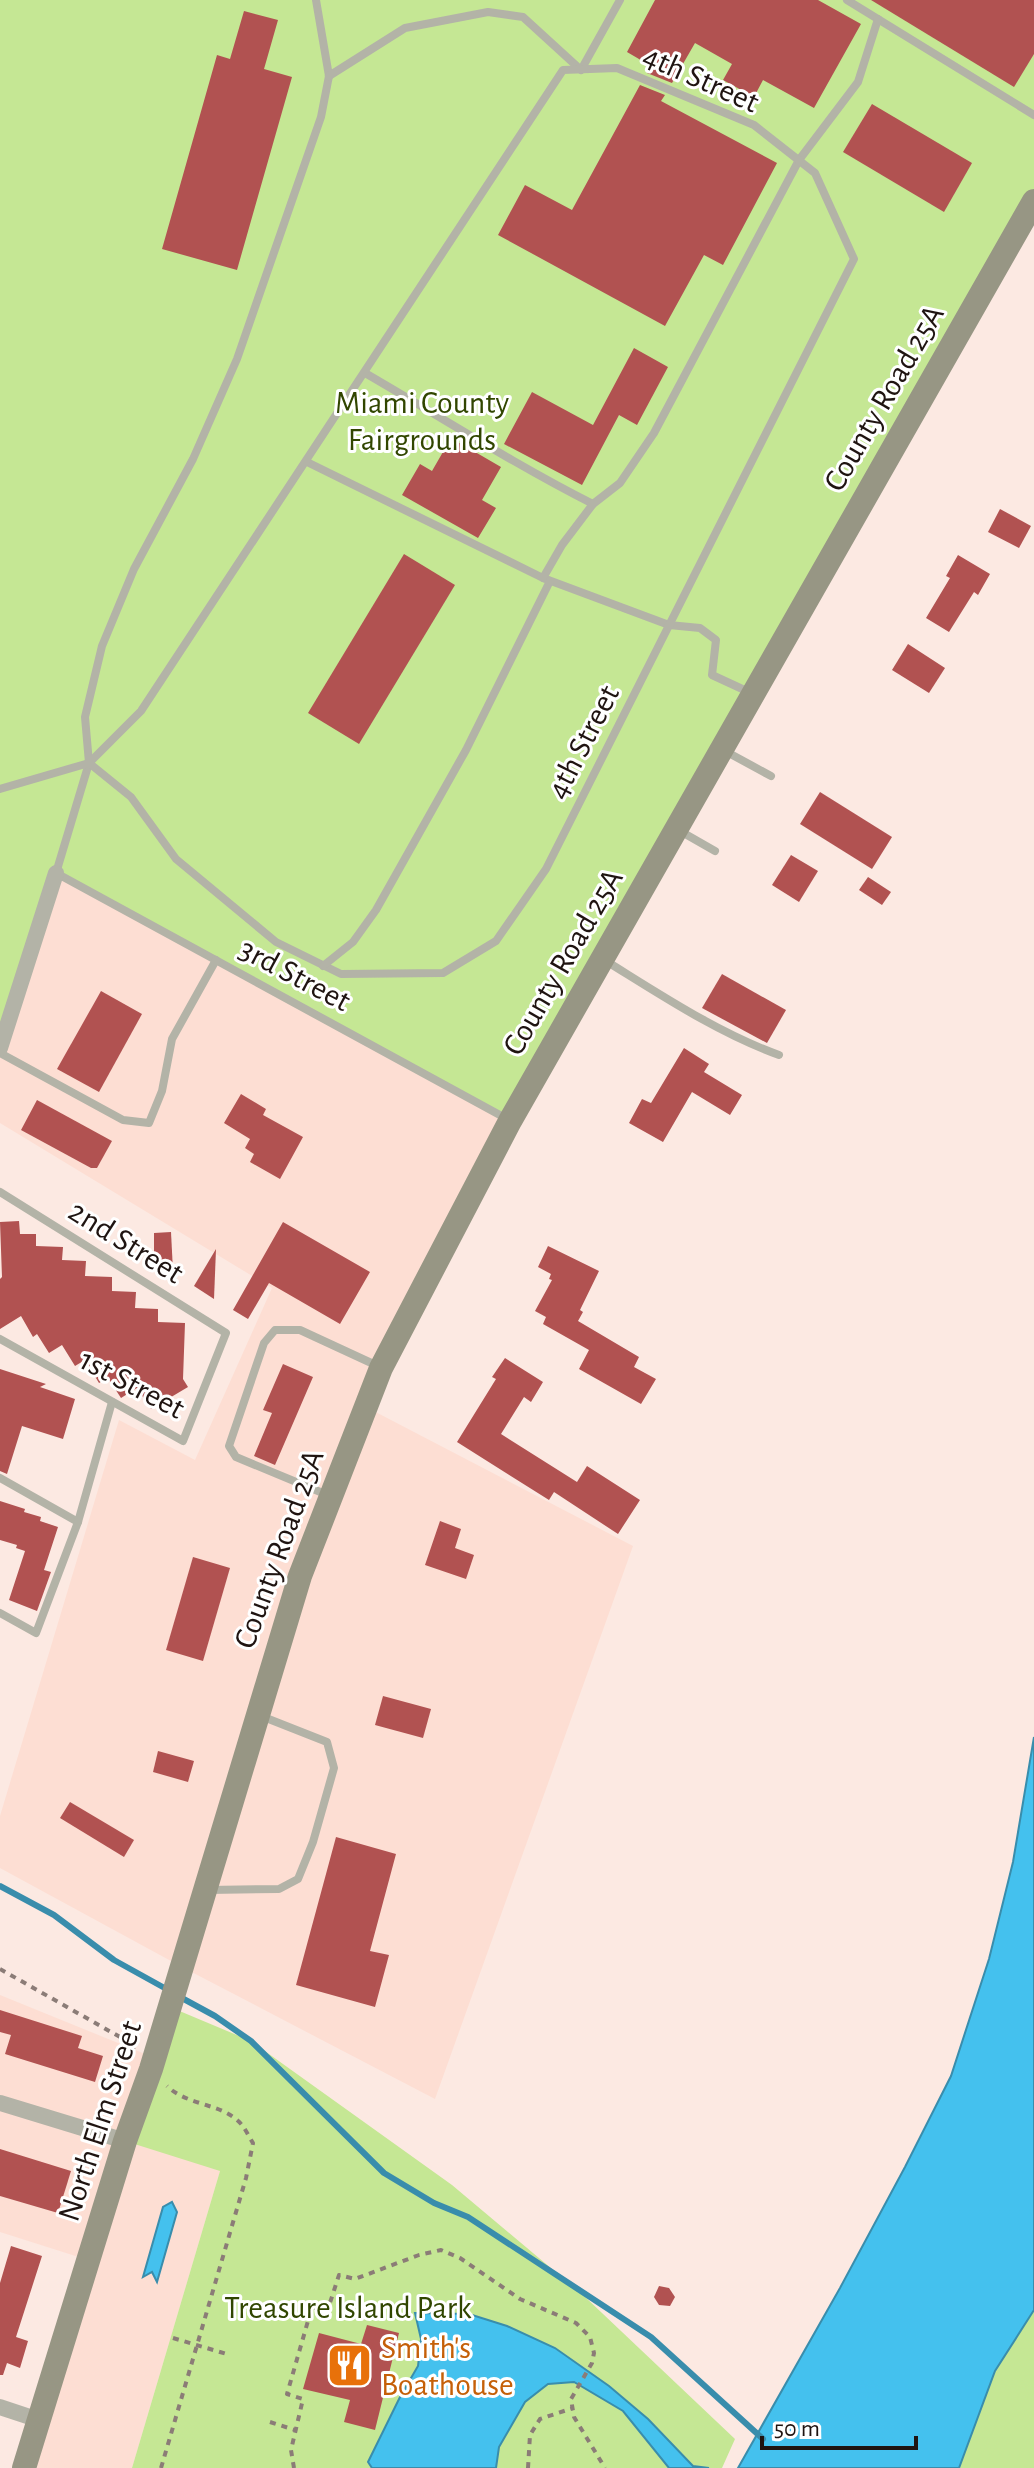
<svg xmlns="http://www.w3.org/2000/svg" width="1034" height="2468" font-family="'Alegreya Sans',sans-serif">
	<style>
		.built { fill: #fdded3 }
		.green { fill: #c5e794 }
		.water { fill: #44c1ee; stroke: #398dac; stroke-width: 2 }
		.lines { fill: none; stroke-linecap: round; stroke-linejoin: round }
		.stream { stroke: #398dac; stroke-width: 6 }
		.building { fill: #b15251 }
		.path { stroke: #8b7c77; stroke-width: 4; stroke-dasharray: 6 6; stroke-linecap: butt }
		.service { stroke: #b3b3a7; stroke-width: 8 }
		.minor { stroke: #b3b3a7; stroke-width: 16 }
		.secondary { stroke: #979684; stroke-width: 24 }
		.labels { text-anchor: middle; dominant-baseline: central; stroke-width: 6; stroke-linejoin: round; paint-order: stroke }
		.street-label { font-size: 32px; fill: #1f1411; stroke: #fff }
		.park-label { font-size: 32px; fill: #314600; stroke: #fff }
		.food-label { font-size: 32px; fill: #c56008; stroke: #fff; text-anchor: start }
	</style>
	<rect width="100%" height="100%" fill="#fce9e2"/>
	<!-- built -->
	<g class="built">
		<polygon points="56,873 510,1121 366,1407 633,1546 435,2099 182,1967 0,1868 0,1816 119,1420 195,1460 272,1288 0,1123 0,1048"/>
		<polygon points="0,1995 155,2058 220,2171 132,2468 24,2468 88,2260 0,2232"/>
	</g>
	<!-- green -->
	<g class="green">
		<polygon points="0,0 1034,0 1034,201 510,1121 57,873 0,1048"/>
		<polygon points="170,2007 251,2041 452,2185 583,2295 735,2439 722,2468 132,2468 220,2171 125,2141"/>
		<polygon points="1034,2310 1034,2468 959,2468 995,2371"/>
	</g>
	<!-- water -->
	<g class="water">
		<polygon points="1034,1737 1034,2310 995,2371 959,2468 738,2468 840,2288 905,2167 951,2076 989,1959 1013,1862"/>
		<polygon points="172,2202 177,2212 157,2282 152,2272 143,2277 163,2207"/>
		<polygon points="415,2313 469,2314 507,2326 555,2348 609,2386 648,2419 693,2466 709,2468 669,2468 623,2411 574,2382 548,2384 525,2402 499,2447 496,2468 372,2468 368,2462 400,2397 418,2366 421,2339"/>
	</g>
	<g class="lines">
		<!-- stream -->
		<g class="stream">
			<polyline points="0,1886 54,1915 114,1960 170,1991"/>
			<polyline points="180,1997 215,2016 251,2041 384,2173 434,2203 468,2217 651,2337 763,2439"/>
		</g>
	</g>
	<!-- building -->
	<g class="building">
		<polygon points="655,0 818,0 861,24 814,108 763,80 754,97 723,80 732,64 695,43 672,83 647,73 651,66 627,52"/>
		<polygon points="871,0 1034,0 1034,54 1014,87"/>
		<polygon points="244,11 278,20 264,69 292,77 237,270 162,249 217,55 230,59"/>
		<polygon points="640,85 665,95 661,101 777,163 723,265 704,255 665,326 498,235 525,185 572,210"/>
		<polygon points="872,104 972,163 944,212 843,152"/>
		<polygon points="634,348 668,367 637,425 619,415 582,485 504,444 532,392 593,425"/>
		<polygon points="451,438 501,467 482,500 496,508 478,538 402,495 420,464 432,471"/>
		<polygon points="1000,509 1031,526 1019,548 988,532"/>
		<polygon points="404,554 455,585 359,744 308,713"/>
		<polygon points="958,555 990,574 978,595 974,592 949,632 926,618 950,578 946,576"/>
		<polygon points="908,644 945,668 929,693 892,670"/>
		<polygon points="820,792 892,837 872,869 800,824"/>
		<polygon points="791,855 818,871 799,902 772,885"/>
		<polygon points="868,877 891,892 882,905 859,890"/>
		<polygon points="722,974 786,1010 767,1043 702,1008"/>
		<polygon points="101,991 142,1014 99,1092 57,1069"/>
		<polygon points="684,1048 709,1064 704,1072 742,1095 730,1115 692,1092 663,1142 629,1123 642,1099 651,1103"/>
		<polygon points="241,1094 266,1109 263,1115 303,1137 280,1179 250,1162 254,1154 245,1148 250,1139 224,1123"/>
		<polygon points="37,1100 112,1141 97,1168 91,1168 21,1130"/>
		<polygon points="19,1221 20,1234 36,1234 36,1246 63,1247 62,1260 86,1261 85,1276 112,1277 112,1291 136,1292 135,1308 158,1309 158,1322 185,1323 183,1379 188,1387 151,1409 137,1388 121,1398 108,1378 99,1383 85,1360 75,1366 62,1345 49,1353 37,1334 33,1337 21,1316 0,1329 0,1279 2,1277 0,1222"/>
		<polygon points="283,1222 370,1272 340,1324 269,1283 248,1319 233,1310"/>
		<polygon points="171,1232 173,1271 154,1270 154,1233"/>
		<polygon points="548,1246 599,1271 580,1310 583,1312 578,1321 639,1357 634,1367 656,1379 641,1404 579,1369 589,1350 543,1324 546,1317 535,1311 552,1280 549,1279 551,1274 538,1267"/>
		<polygon points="216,1249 214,1299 194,1286"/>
		<polygon points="505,1358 543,1382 531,1402 524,1397 501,1434 577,1482 587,1466 640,1500 618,1534 554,1492 549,1500 457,1442 496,1379 492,1377"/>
		<polygon points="283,1364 313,1377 275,1465 254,1456 272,1413 263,1410"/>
		<polygon points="0,1369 46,1384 40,1387 75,1399 63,1439 22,1426 7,1474 0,1471"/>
		<polygon points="0,1501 25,1509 24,1512 41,1517 40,1521 58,1527 44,1570 51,1572 37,1611 9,1600 25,1551 16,1548 17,1545 0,1540"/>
		<polygon points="440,1521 461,1529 455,1548 474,1555 466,1579 425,1565"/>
		<polygon points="193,1557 230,1568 203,1661 166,1650"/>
		<polygon points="383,1696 431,1709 423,1738 375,1725"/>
		<polygon points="158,1751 194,1761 188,1782 153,1772"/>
		<polygon points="70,1802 134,1840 124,1857 60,1818"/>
		<polygon points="336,1837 396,1854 370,1951 389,1955 375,2007 296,1985"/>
		<polygon points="0,2010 82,2036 78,2048 103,2056 95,2082 5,2054 11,2035 0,2032"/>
		<polygon points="0,2149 71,2171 58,2213 0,2196"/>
		<polygon points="11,2246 42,2256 16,2337 28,2341 20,2368 7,2363 3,2375 0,2375 0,2283"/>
		<polygon points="659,2286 669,2288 675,2297 670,2306 659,2305 654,2297"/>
		<polygon points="367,2325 399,2333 375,2430 344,2422 350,2400 303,2389 319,2333 361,2344"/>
	</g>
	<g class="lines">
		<!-- path -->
		<g class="path">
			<polyline points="0,1969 127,2041 134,2050"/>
			<polyline points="173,2338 230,2355"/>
			<polyline points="270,2422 295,2430"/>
			<path d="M 161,2468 L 246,2178 L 253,2143 C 249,2137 246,2130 242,2125 C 224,2103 187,2106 167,2086"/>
			<polyline points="294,2468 291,2450 303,2399 287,2394 312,2307 327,2312 339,2275 355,2279 419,2255 441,2250 460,2258 520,2299 576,2323 590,2337 594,2353 592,2363 571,2399 574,2417 605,2468"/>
			<polyline points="528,2468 530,2435 540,2419 573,2408"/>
		</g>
		<!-- service -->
		<g class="service">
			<polyline points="316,0 329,76 321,117 237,359 193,459 134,569 102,646 85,717 89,763 56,873 509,1120"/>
			<polyline points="847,0 1034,115"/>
			<polyline points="329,76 405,28 488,12 523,17 581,70 620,0"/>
			<path d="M 365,373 C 441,417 514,464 593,504"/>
			<polyline points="307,462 543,578 669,625 700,628 716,640 712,675 751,693"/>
			<polyline points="543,578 562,545 593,504 620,483 654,433 799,160 858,82 878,19"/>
			<polyline points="725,751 771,776"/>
			<polyline points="0,789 89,763 131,797 176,859 276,942 341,974 443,973 496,941 546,869 854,259 815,173 754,125 617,68 563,70 141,711 89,763"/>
			<polyline points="680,831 715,851"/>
			<path d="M 606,961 C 661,995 718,1033 779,1055"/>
			<polyline points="323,966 353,942 376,910 466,750 550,581"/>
			<polyline points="0,1053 123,1120 149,1123 162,1091 172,1039 216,960"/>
			<polyline points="0,1192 226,1333 183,1441 0,1339"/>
			<polyline points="0,1478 78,1522"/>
			<polyline points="330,1496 236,1457 229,1446 264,1343 275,1330 300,1330 380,1367"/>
			<polyline points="0,1613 36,1633 78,1522 112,1402"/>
			<polyline points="208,1890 279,1889 298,1879 313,1842 334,1768 327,1742 261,1716"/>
		</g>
		<!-- minor -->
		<g class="minor">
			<polyline points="0,1048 56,873"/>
			<polyline points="0,2103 125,2141"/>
			<polyline points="0,2407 39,2420"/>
		</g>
		<!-- secondary -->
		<polyline class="secondary" points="24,2468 125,2141 151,2069 300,1576 381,1368 510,1121 1034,201"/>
	</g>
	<!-- icons -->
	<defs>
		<symbol id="restaurant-square" viewBox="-11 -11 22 22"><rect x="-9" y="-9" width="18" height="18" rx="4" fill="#e8710a" stroke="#fff"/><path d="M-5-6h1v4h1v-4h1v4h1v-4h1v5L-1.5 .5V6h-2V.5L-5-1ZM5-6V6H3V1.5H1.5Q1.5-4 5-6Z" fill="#fff"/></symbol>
	</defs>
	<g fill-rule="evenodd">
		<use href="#restaurant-square" x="324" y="2340" width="51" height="51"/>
	</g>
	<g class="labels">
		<!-- street labels -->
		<g class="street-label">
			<text transform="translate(701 79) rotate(24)">4th Street</text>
			<text transform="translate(884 398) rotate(-60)">County Road 25A</text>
			<text transform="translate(583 742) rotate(-63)">4th Street</text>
			<text transform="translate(563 962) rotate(-60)">County Road 25A</text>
			<text transform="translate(295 975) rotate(28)">3rd Street</text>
			<text transform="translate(126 1242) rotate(32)">2nd Street</text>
			<text transform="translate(132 1384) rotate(28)">1st Street</text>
			<text transform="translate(279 1549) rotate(-70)">County Road 25A</text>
			<text transform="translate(100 2121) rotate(-72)">North Elm Street</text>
		</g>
		<!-- park labels -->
		<g class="park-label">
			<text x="422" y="403">Miami County<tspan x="422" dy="37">Fairgrounds</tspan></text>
			<text x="348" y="2308">Treasure Island Park</text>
		</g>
		<!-- food labels -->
		<g class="food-label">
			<text x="381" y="2348">Smith's<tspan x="381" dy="37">Boathouse</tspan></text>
		</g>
	</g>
	<!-- scale -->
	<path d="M762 2436v12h154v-12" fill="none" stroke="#1f1411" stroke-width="4"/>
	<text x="774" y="2436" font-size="24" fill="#1f1411" stroke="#ffffff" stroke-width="6" paint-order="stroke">50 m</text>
</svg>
